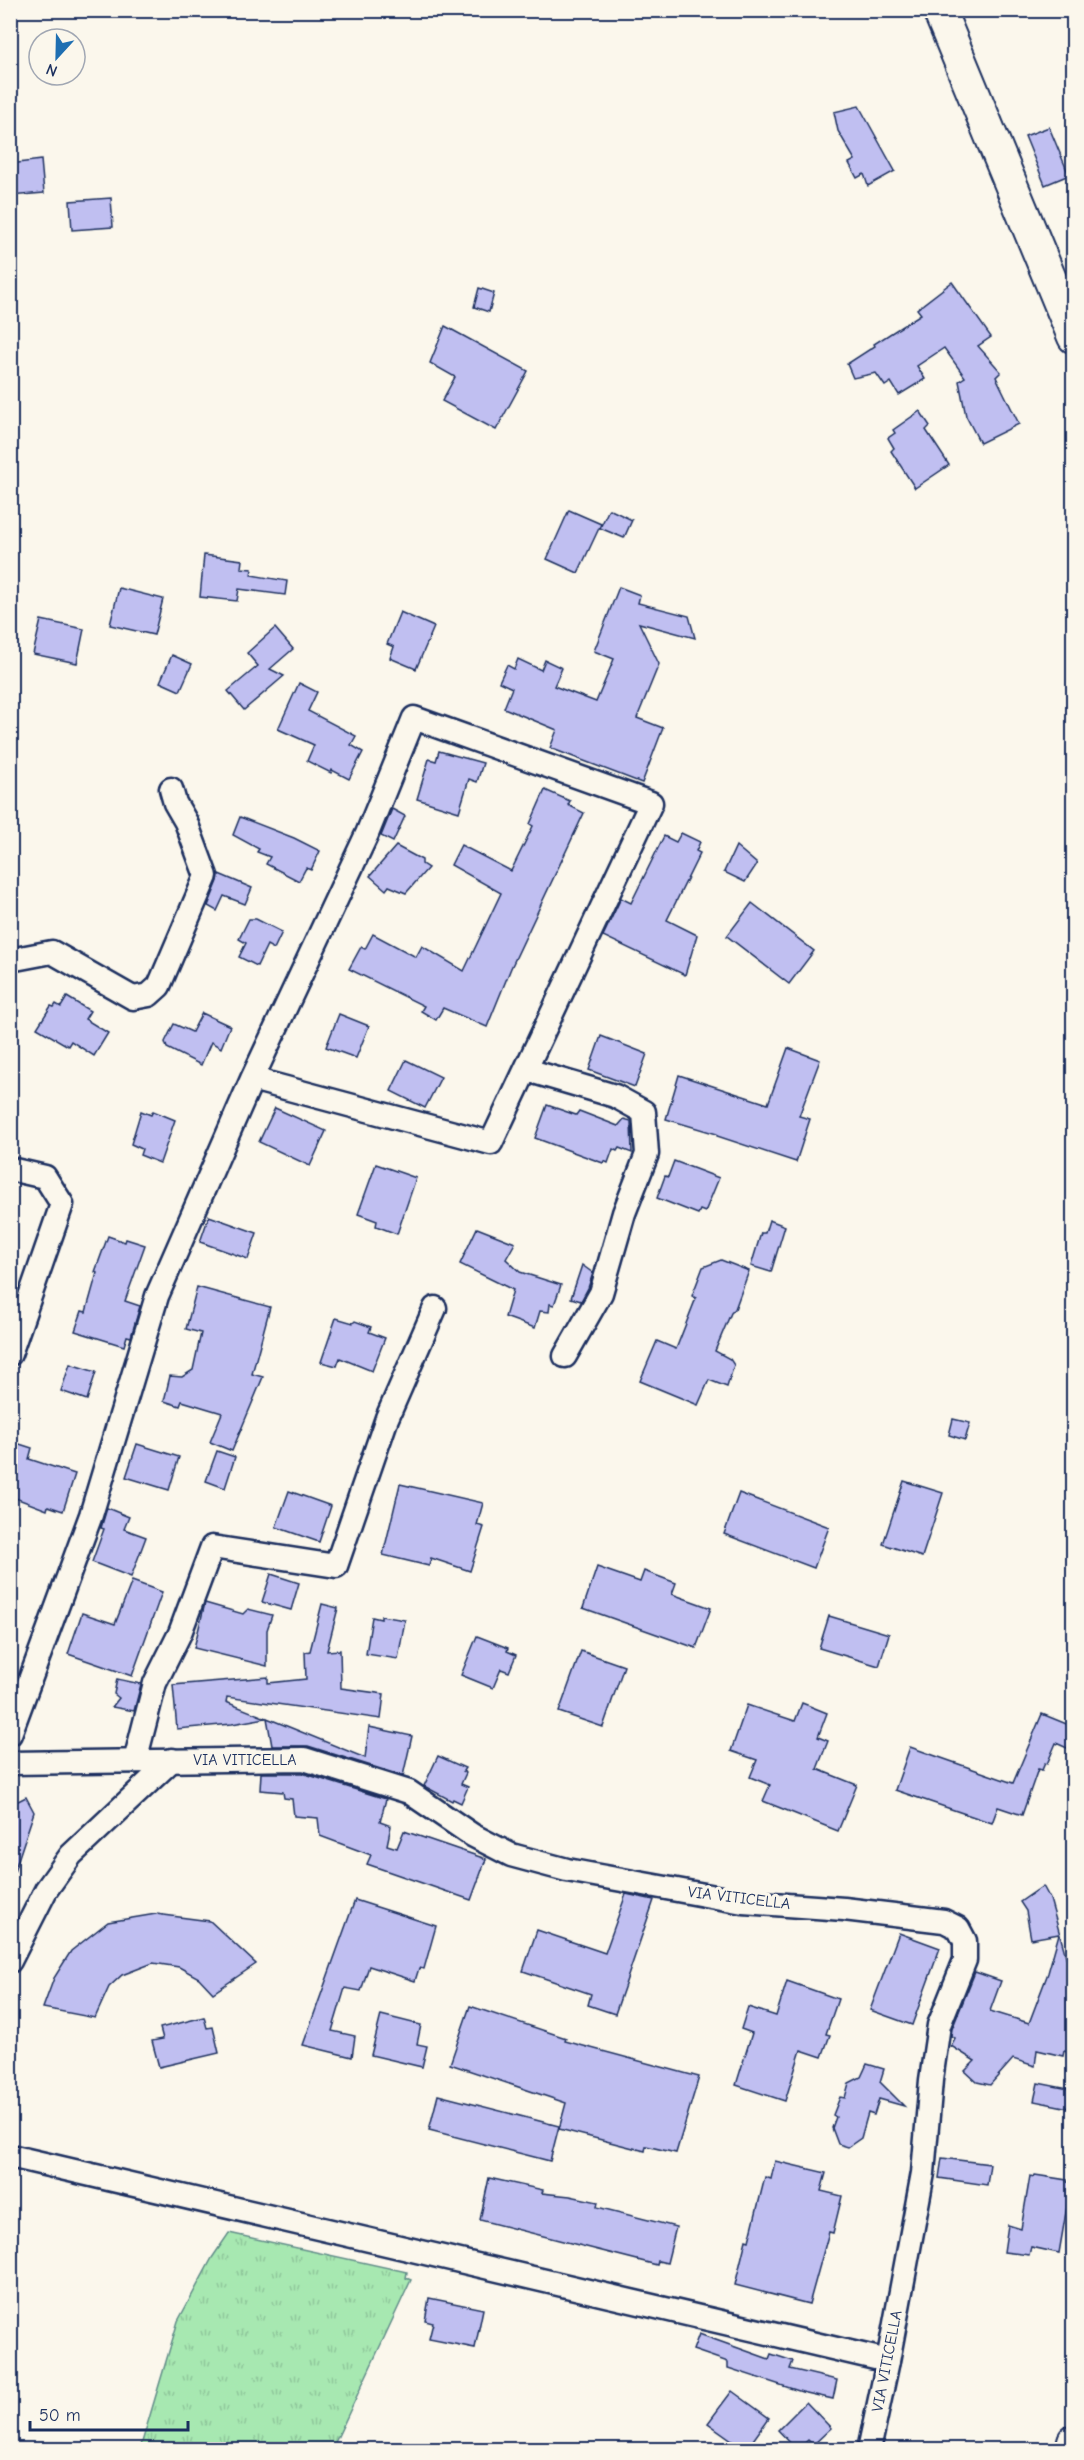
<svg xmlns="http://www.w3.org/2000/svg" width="1084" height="2460" font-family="'Comic Neue',sans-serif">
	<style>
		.grass { fill: url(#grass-tufts); stroke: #618c88; stroke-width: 1.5 }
		.building { fill: #c0bff1; stroke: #1b2f5e; stroke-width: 1.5 }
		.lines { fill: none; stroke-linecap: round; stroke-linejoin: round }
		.minor-casing { stroke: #1b2f5e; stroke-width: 27 }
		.secondary-casing { stroke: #1b2f5e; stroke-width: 36 }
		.minor { stroke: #fbf7ec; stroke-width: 22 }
		.secondary { stroke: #fbf7ec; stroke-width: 32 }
		.labels { text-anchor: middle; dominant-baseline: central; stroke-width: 6; stroke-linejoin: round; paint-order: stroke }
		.street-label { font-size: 16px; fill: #1b2f5e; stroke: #fbf7ec }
	</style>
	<defs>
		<pattern id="grass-tufts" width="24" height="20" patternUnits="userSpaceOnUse" patternTransform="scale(1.5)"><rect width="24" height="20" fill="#a7e8b1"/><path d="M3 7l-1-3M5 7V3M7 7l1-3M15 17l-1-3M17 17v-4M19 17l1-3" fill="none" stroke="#8fc79b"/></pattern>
	</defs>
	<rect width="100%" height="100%" fill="#fbf7ec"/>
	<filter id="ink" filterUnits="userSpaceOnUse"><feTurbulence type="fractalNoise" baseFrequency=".0167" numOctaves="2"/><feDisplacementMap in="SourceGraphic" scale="12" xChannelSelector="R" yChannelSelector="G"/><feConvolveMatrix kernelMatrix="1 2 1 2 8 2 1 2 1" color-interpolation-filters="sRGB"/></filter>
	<g filter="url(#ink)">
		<!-- grass -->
		<polygon class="grass" points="229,2233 407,2272 406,2278 411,2280 333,2447 340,2449 140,2449 178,2321 212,2258"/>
		<!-- building -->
		<g class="building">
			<polygon points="859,106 895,171 868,186 864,174 857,178 849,163 855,160 838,131 834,112"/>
			<polygon points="1049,127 1069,175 1045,185 1025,136"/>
			<polygon points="41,160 44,193 10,196 10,164"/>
			<polygon points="111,198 113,227 72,230 70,201"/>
			<polygon points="952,282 991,337 978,346 1001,372 996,377 1019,424 980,443 966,416 959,381 965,377 944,348 917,366 925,379 899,395 891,382 885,386 876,373 853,378 847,364 875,346 874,344 921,314 917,309"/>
			<polygon points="479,288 494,293 489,312 474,307"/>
			<polygon points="445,326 528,371 496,430 442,401 455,377 430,363"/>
			<polygon points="920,411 930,426 926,430 949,465 915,488 891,451 894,448 888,438 895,433 893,430"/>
			<polygon points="609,509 632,520 624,538 600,528"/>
			<polygon points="569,510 601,524 578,573 547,559"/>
			<polygon points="204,555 242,560 241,568 252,569 251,575 287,581 285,595 239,589 237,601 200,597"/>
			<polygon points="619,587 640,595 638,603 689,616 695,638 639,623 659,664 637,718 663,728 642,783 550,748 557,730 504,708 512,688 499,682 507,665 514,669 518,659 541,670 545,660 562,668 554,686 596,702 614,659 594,651"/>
			<polygon points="119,588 163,599 154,635 110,625"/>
			<polygon points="400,612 434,627 416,669 390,658 394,647 387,644"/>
			<polygon points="41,620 84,629 77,663 33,654"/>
			<polygon points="275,628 293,649 270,669 284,676 244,710 228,691 258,666 247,653"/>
			<polygon points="172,655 192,664 180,691 160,682"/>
			<polygon points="299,683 317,692 308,711 356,736 351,745 363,752 349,779 332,770 331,773 307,761 314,745 278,729"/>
			<polygon points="439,751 483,763 477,782 469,779 459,812 417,799 429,759 436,761"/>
			<polygon points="545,790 570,801 568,805 584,813 511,968 487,1027 443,1008 436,1020 421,1011 424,1006 349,969 361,947 365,949 373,934 416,957 422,946 464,971 501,893 451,865 461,845 511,871 533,826 530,824"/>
			<polygon points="392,809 405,816 393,842 381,836"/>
			<polygon points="240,817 294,838 320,851 311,870 306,868 299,881 266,864 270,857 257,852 259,849 233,835"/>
			<polygon points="681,833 700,842 696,851 700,853 667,920 697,935 685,975 603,936 621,898 631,903 664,836 676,842"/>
			<polygon points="396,846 422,860 422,864 428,868 406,893 389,886 386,890 370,876"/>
			<polygon points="736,846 757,864 745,882 724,872"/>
			<polygon points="219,874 252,888 245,904 224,896 217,911 208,906 218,881"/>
			<polygon points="752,903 814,951 789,984 727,936"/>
			<polygon points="249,919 256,919 282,932 274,949 267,945 257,966 239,957 246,943 239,939"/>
			<polygon points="67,997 90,1011 85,1019 108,1033 94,1056 71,1041 68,1046 37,1028 51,1006 54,1007 56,1004 61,1007"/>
			<polygon points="202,1013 230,1026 221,1048 211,1042 201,1065 167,1048 165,1042 174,1024 192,1032"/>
			<polygon points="339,1014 369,1026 356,1058 326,1047"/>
			<polygon points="601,1036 647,1054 635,1087 589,1070"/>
			<polygon points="788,1048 820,1060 799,1116 810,1119 796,1162 717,1136 717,1134 666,1119 679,1075 768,1104"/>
			<polygon points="406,1060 441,1077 425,1108 391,1091"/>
			<polygon points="547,1105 576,1115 579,1111 618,1126 624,1119 631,1121 632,1153 619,1148 617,1151 613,1149 608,1163 604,1161 603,1163 535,1138"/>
			<polygon points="275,1108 326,1131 310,1166 259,1142"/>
			<polygon points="141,1111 151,1115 153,1111 175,1120 160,1163 140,1155 142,1149 131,1144"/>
			<polygon points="674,1161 719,1178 705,1212 700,1210 698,1214 657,1198 665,1176 668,1177"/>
			<polygon points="376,1164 416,1178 397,1234 376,1226 377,1221 358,1214"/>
			<polygon points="209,1216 257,1233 248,1259 200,1242"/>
			<polygon points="769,1220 785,1226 771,1272 751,1266 761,1233 765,1233"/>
			<polygon points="477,1228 515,1243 506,1259 520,1272 561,1285 554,1305 550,1304 549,1312 540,1311 535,1328 505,1317 513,1290 460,1264"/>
			<polygon points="108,1236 125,1242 126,1239 145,1245 125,1301 140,1306 131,1337 127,1336 124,1346 75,1331 82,1311 86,1312 97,1273 95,1272"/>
			<polygon points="721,1260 749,1271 735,1309 731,1313 715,1351 730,1359 734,1365 727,1387 709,1380 698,1405 640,1381 657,1341 676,1349 696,1298 692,1296 703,1267"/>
			<polygon points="582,1265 593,1273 588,1288 581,1301 571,1298"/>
			<polygon points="197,1287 270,1307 252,1374 263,1377 232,1451 210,1442 222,1413 182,1401 180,1406 164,1401 170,1376 182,1377 193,1370 201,1333 186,1329"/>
			<polygon points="336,1318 353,1323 355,1321 371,1327 369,1332 385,1338 372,1371 340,1358 337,1366 321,1362"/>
			<polygon points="70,1364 96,1372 87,1400 61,1391"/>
			<polygon points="953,1419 970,1423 965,1440 949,1435"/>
			<polygon points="10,1441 32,1448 29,1459 75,1474 63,1511 48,1506 47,1510 10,1496"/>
			<polygon points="137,1444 179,1457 169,1490 126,1477"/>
			<polygon points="217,1451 235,1457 225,1488 206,1481"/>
			<polygon points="904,1481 943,1493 922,1557 883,1544"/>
			<polygon points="400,1484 483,1503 477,1525 484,1527 470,1571 431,1558 429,1566 383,1555"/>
			<polygon points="289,1491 331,1506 319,1542 276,1527"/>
			<polygon points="739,1493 829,1527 814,1568 724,1534"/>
			<polygon points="107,1508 129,1517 124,1529 146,1537 131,1577 92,1562 104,1529 101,1528"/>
			<polygon points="597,1567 640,1582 644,1571 676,1583 672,1594 711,1608 696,1648 583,1608"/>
			<polygon points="271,1574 299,1583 291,1610 262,1602"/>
			<polygon points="132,1581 162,1592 132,1676 68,1654 82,1613 115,1624"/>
			<polygon points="205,1603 243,1614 248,1609 272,1615 267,1630 267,1666 194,1648"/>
			<polygon points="322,1604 338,1608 327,1651 340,1650 341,1688 384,1694 381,1719 227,1697 226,1702 266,1718 232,1724 177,1729 173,1685 268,1677 268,1683 306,1679 305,1652 310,1651"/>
			<polygon points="381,1616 405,1620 398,1659 366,1654 372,1617 381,1619"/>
			<polygon points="829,1616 889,1634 879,1666 819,1648"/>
			<polygon points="477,1636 508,1648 507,1651 516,1655 509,1672 501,1669 493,1688 461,1675"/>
			<polygon points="581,1651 624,1666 603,1727 559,1712"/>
			<polygon points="117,1679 141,1684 134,1711 112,1707 119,1698 114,1694"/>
			<polygon points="802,1703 827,1713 818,1737 828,1741 817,1769 857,1785 838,1831 763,1801 770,1785 750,1777 757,1760 731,1751 747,1705 795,1721"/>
			<polygon points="1042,1714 1074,1727 1074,1751 1056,1743 1047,1764 1045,1763 1042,1770 1038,1769 1022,1815 998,1807 992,1823 895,1790 910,1747 1013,1783"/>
			<polygon points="267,1718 365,1758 369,1727 412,1736 403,1776 308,1746 272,1746"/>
			<polygon points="438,1756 465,1768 463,1771 466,1773 461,1784 468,1787 461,1803 453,1799 452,1801 424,1786"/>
			<polygon points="261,1773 302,1773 386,1799 380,1822 391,1826 387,1845 397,1848 404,1831 486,1859 471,1900 367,1864 371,1855 320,1836 318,1818 294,1816 292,1799 284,1798 283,1792 260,1790"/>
			<polygon points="26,1797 34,1812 14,1872 10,1872 10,1805"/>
			<polygon points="1043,1886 1050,1899 1074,1985 1074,2054 1064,2051 1063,2056 1037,2050 1035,2066 1013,2059 990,2085 977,2082 965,2071 975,2061 951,2046 955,2038 951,2036 952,2029 975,1972 1001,1981 990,2011 1029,2023 1048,1973 1059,1934 1031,1939 1026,1911 1020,1902"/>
			<polygon points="626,1894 654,1900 615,2014 588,2005 591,1994 523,1971 537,1930 605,1953"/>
			<polygon points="355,1900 436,1926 424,1969 419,1968 415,1981 369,1966 361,1991 345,1988 332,2031 355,2036 352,2057 303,2045"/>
			<polygon points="156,1914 210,1921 256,1964 213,1993 199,1978 179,1967 153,1963 122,1975 109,1987 95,2018 43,2008 54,1978 71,1951 108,1922"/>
			<polygon points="899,1933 940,1948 912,2025 870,2010"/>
			<polygon points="787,1981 838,1999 826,2034 830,2035 822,2057 801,2050 785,2101 736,2085 752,2033 741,2029 748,2007 776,2016"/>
			<polygon points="470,2006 566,2038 565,2041 699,2077 676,2153 646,2146 645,2151 559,2129 566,2103 450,2064"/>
			<polygon points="381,2015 421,2025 417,2044 427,2046 422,2067 371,2055"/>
			<polygon points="204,2017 207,2028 213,2027 219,2053 159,2067 152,2041 163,2039 160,2028"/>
			<polygon points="867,2064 884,2069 880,2082 904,2106 879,2099 874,2115 868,2113 861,2138 848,2147 838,2144 832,2128 836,2117 833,2115 840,2097 845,2098 849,2083 861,2077"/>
			<polygon points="1038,2083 1074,2090 1074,2109 1034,2101"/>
			<polygon points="438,2095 559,2126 550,2161 429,2130"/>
			<polygon points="942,2158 990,2164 987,2185 939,2178"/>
			<polygon points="775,2161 826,2173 821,2191 842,2196 833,2233 829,2232 809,2304 735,2285 746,2240 749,2241 765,2177 771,2179"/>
			<polygon points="1035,2175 1067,2180 1067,2182 1071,2183 1059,2253 1031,2247 1029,2255 1004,2252 1008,2225 1021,2229 1030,2176 1034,2177"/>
			<polygon points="489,2178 543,2190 542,2193 570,2196 598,2202 597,2207 676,2227 667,2263 658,2261 657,2265 480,2220"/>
			<polygon points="429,2298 483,2309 475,2348 429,2339 433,2323 425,2321"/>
			<polygon points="699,2334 769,2359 771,2354 793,2361 790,2369 837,2380 833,2399 802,2392 728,2368 728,2362 693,2350"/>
			<polygon points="732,2391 769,2418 746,2450 708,2423"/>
			<polygon points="806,2402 831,2428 813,2445 808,2440 797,2450 778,2430"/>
		</g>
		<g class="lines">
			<defs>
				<g id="minor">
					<polyline points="10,960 52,952 133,998 149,995 159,986 206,876 186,822 175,803 171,789"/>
					<polyline points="527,1070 615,1096 644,1112 647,1154 624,1213 601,1293 565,1356"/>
					<polyline points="10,1169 45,1177 62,1204 10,1354"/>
					<polyline points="10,1734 91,1515 157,1296 252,1079 367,834 414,718 651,803 491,1143 252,1079"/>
					<polyline points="135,1761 155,1683 180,1633 212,1547 336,1566 387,1418 435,1308"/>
					<polyline points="10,1763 304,1759 409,1792 472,1835 511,1855 567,1870 743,1902 844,1909 944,1921 958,1928 965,1941 965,1960 939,2025 931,2080 923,2173 888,2361 869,2450"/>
					<polyline points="10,1961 46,1890 71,1855 172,1760"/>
					<polyline points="10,2156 888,2361"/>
				</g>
				<g id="secondary">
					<polyline points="939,10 1074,337"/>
					<polyline points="1072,2450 1074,2441"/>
				</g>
			</defs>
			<!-- minor casing -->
			<use href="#minor" class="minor-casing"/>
			<!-- secondary casing -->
			<use href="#secondary" class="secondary-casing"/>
			<!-- minor -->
			<use href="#minor" class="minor"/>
			<!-- secondary -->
			<use href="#secondary" class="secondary"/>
		</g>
	</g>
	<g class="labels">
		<!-- street labels -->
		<g class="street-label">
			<text x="245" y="1760">VIA VITICELLA</text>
			<text transform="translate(739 1898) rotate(7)">VIA VITICELLA</text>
			<text transform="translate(887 2361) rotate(-79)">VIA VITICELLA</text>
		</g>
	</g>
	<!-- margin -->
	<rect width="1084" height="2460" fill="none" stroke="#fbf7ec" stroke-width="36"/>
	<rect x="18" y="18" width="1048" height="2424" fill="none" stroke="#1b2f5e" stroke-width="2" filter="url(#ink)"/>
	<!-- north arrow -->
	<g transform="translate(57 57) rotate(202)"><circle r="28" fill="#fbf7ec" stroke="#a1a7b3" stroke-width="1.5"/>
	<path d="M0-4.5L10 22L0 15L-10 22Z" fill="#1f6fb2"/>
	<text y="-9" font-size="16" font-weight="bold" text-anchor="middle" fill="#1b2f5e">N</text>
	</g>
	<!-- scale -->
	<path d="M30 2421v9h158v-9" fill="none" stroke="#1b2f5e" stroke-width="3"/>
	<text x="39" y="2421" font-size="18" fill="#1b2f5e" stroke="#fbf7ec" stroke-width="4.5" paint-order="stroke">50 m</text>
</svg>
